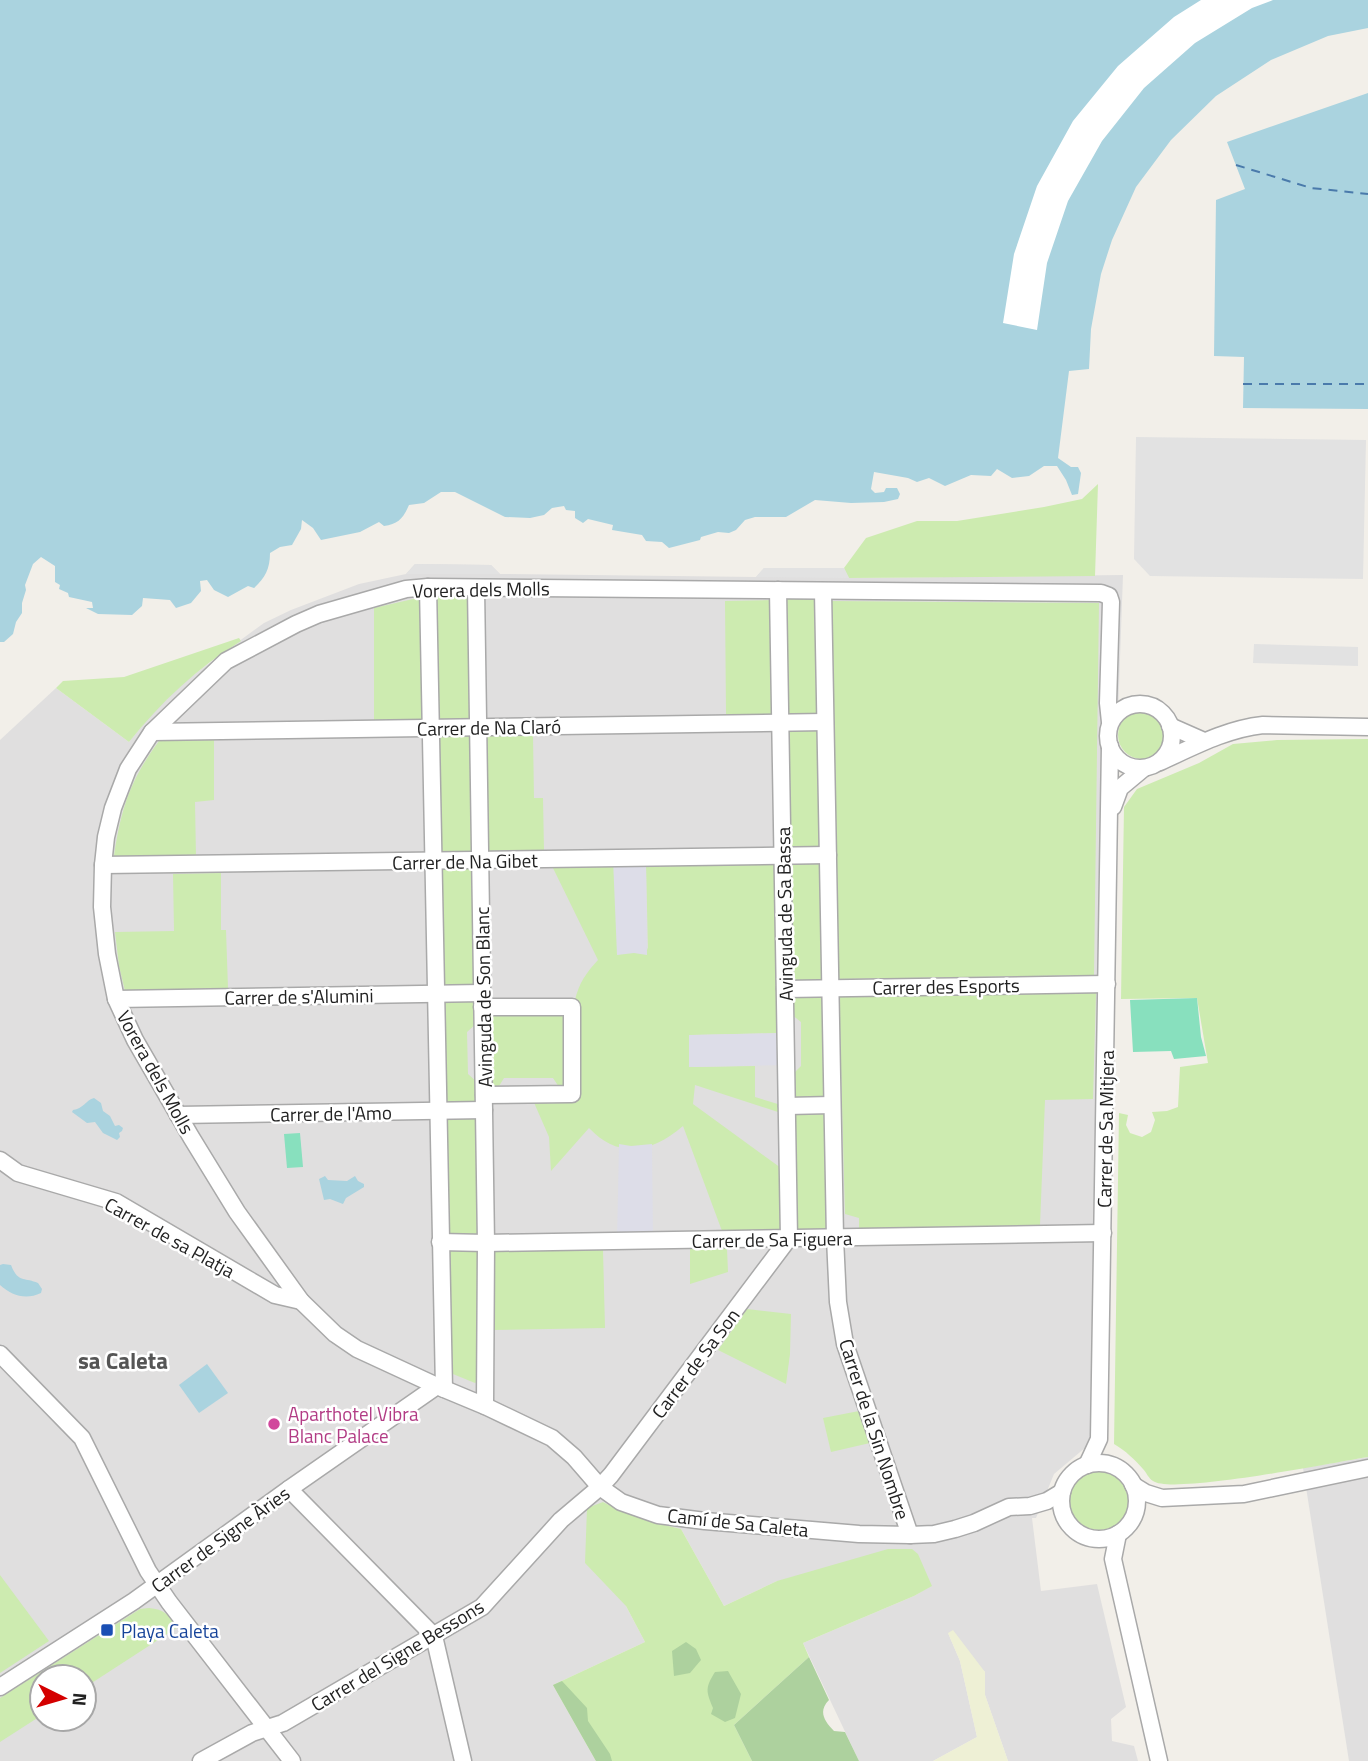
<svg xmlns="http://www.w3.org/2000/svg" width="1368" height="1761" font-family="'Titillium Web',sans-serif">
	<style>
		.residential { fill: #e0dfdf; fill-rule: evenodd }
		.farmland { fill: #eef0d5 }
		.grass { fill: #cdebb0 }
		.forest { fill: #add19e }
		.pitch { fill: #88e0be }
		.parking { fill: #e2e2e2 }
		.plaza { fill: #dddde8 }
		.water { fill: #aad3df }
		.pier { fill: #fff }
		.lines { fill: none; stroke-linecap: round; stroke-linejoin: round }
		.ferry { stroke: #4a7aab; stroke-width: 2; stroke-dasharray: 9 7; stroke-linecap: butt }
		.minor-casing { stroke: #a9a9a9; stroke-width: 19 }
		.minor { stroke: #fff; stroke-width: 16 }
		.hotel-dot { fill: #d1479c; stroke: #fff; stroke-width: 2.5 }
		.transit-dot { fill: #1a4fb4; stroke: #fff; stroke-width: 2.5 }
		.labels { text-anchor: middle; dominant-baseline: central; stroke-width: 5; stroke-linejoin: round; paint-order: stroke }
		.street-label { font-size: 19px; fill: #222; stroke: #fff }
		.hotel-label { font-size: 19px; fill: #b23c85; stroke: #fff; text-anchor: start }
		.transit-label { font-size: 19px; fill: #164399; stroke: #fff; text-anchor: start }
		.quarter-label { font-size: 23px; font-weight: bold; fill: #555; stroke: #fff }
	</style>
	<rect width="100%" height="100%" fill="#f2efe9"/>
	<!-- residential -->
	<g class="residential">
		<path d="M 415,564 L 491,565 L 500,574 L 756,577 L 764,568 L 844,568 L 850,578 L 1123,575 L 1092,1442 L 1054,1474 L 1036,1518 L 1032,1518 L 1041,1591 L 1097,1584 L 1126,1707 L 1111,1719 L 1112,1741 L 1134,1746 L 1138,1761 L 1008,1761 L 985,1695 L 985,1672 L 948,1633 L 960,1661 L 977,1737 L 933,1761 L 859,1761 L 803,1643 L 914,1596 L 931,1586 L 777,1581 L 724,1606 L 681,1529 L 647,1522 L 624,1513 L 603,1502 L 626,1606 L 645,1642 L 553,1685 L 596,1761 L 0,1761 L 0,740 L 56,688 L 129,742 L 152,713 L 189,678 L 264,623 L 291,610 L 359,584 L 406,574 ZM 42,1677 L 84,1677 L 84,1719 L 42,1719 Z"/>
		<polygon points="1368,1457 1368,1761 1349,1761 1303,1468"/>
	</g>
	<!-- farmland -->
	<polygon class="farmland" points="953,1630 985,1672 985,1695 1008,1761 933,1761 977,1737 960,1661 948,1633"/>
	<!-- grass -->
	<g class="grass">
		<polygon points="1098,484 1095,576 849,578 844,568 866,538 917,521 957,521 1044,507 1082,499"/>
		<polygon points="441,595 466,596 469,598 471,718 468,721 441,721 439,719 437,598"/>
		<polygon points="422,598 424,719 374,720 374,608 413,599"/>
		<polygon points="785,599 819,599 828,1230 795,1233 793,1074 801,1066 801,1022 791,1014"/>
		<polygon points="772,600 774,715 726,715 725,601"/>
		<polygon points="832,601 1099,603 1094,975 837,979"/>
		<path d="M 239,638 L 241,641 C 197,668 161,702 129,742 L 56,688 L 63,681 L 124,677 Z"/>
		<circle cx="1142" cy="735" r="24"/>
		<polygon points="442,733 470,733 471,737 473,850 469,854 443,855 440,852 439,736"/>
		<polygon points="487,735 533,735 534,798 543,798 544,850 487,851 485,737"/>
		<path d="M 1368,739 L 1368,1457 C 1336,1462 1172,1495 1153,1481 C 1149,1479 1146,1472 1143,1469 C 1134,1459 1126,1451 1114,1444 L 1119,1113 L 1128,1115 L 1126,1125 L 1130,1133 L 1142,1137 L 1151,1132 L 1155,1120 L 1152,1112 L 1167,1111 L 1178,1107 L 1180,1067 L 1208,1063 L 1197,998 L 1121,999 L 1124,807 L 1137,789 L 1199,763 L 1233,744 L 1277,740 Z"/>
		<path d="M 214,740 L 214,800 L 195,802 L 196,857 L 114,856 C 121,809 130,780 159,741 Z"/>
		<path d="M 613,864 L 648,950 L 646,865 L 776,865 L 778,1033 L 693,1035 L 694,1067 L 755,1066 L 755,1097 L 781,1105 L 781,1113 L 695,1085 L 693,1104 L 781,1168 L 782,1230 L 722,1231 L 683,1126 C 653,1152 619,1160 589,1128 L 551,1171 L 549,1137 L 532,1098 L 561,1090 L 553,1078 L 504,1078 L 496,1091 L 492,1091 L 490,1011 L 560,1000 L 575,1000 C 579,983 586,973 598,960 L 552,866 Z"/>
		<polygon points="468,866 473,870 475,983 472,987 445,987 443,984 441,869 444,867"/>
		<polygon points="221,873 221,930 226,930 228,988 125,991 119,966 115,932 174,931 173,874"/>
		<polygon points="1096,993 1093,1099 1045,1100 1040,1225 859,1231 859,1218 845,1214 839,994"/>
		<polygon points="472,999 475,1001 477,1023 467,1032 468,1074 478,1083 476,1104 448,1104 444,1101 442,1003 445,1000"/>
		<polygon points="475,1116 478,1119 480,1233 475,1237 448,1237 444,1118"/>
		<polygon points="690,1248 727,1248 728,1272 690,1284"/>
		<polygon points="450,1249 476,1249 480,1253 478,1381 475,1383 448,1372 446,1252"/>
		<polygon points="493,1249 603,1249 605,1328 494,1330"/>
		<polygon points="747,1309 791,1314 790,1354 786,1384 718,1350"/>
		<polygon points="859,1411 870,1443 831,1452 823,1418"/>
		<path d="M 1098,1470 C 1140,1477 1136,1529 1099,1530 C 1090,1530 1081,1526 1075,1519 C 1059,1498 1076,1474 1098,1470 Z"/>
		<path d="M 603,1502 C 628,1515 653,1523 681,1529 L 724,1606 L 777,1581 L 888,1549 L 912,1549 L 918,1554 L 932,1586 L 914,1596 L 803,1643 L 809,1657 L 734,1725 L 752,1761 L 596,1761 L 553,1685 L 645,1642 L 626,1606 L 585,1563 L 587,1508 Z"/>
		<polygon points="0,1575 49,1641 0,1673"/>
		<path d="M 149,1608 C 164,1609 170,1616 178,1627 L 84,1688 L 84,1677 L 42,1677 L 42,1715 L 0,1742 L 0,1698 L 140,1609 Z"/>
	</g>
	<!-- forest -->
	<g class="forest">
		<polygon points="686,1642 696,1649 701,1660 690,1673 674,1676 672,1651"/>
		<path d="M 809,1657 L 829,1700 C 818,1711 824,1721 834,1731 L 845,1732 L 859,1761 L 752,1761 L 734,1725 Z"/>
		<path d="M 728,1671 L 741,1694 L 735,1718 L 725,1722 L 711,1714 L 713,1708 C 706,1691 705,1688 715,1672 Z"/>
		<polygon points="562,1681 587,1708 588,1721 610,1754 612,1761 596,1761 553,1685"/>
	</g>
	<!-- pitch -->
	<g class="pitch">
		<polygon points="1197,998 1201,1037 1206,1056 1174,1059 1171,1051 1133,1052 1130,1000"/>
		<polygon points="300,1133 303,1167 287,1168 284,1134"/>
	</g>
	<!-- parking -->
	<g class="parking">
		<polygon points="1136,437 1366,440 1363,579 1150,576 1134,559"/>
		<polygon points="415,564 491,565 500,574 406,574"/>
		<polygon points="764,568 844,568 849,578 756,577"/>
		<polygon points="1254,644 1358,647 1358,666 1253,663"/>
	</g>
	<!-- plaza -->
	<g class="plaza">
		<polygon points="647,858 646,865 647,955 634,953 617,955 613,859"/>
		<polygon points="786,1033 786,1065 689,1067 689,1035"/>
		<polygon points="619,1144 631,1146 652,1144 653,1241 617,1241"/>
	</g>
	<!-- water -->
	<g class="water">
		<path d="M 0,0 L 1368,0 L 1368,28 L 1328,36 L 1271,60 L 1216,96 L 1171,140 L 1136,187 L 1112,240 L 1101,274 L 1091,329 L 1089,369 L 1069,371 L 1058,458 L 1071,467 L 1078,467 L 1081,473 L 1078,494 L 1072,495 L 1066,480 L 1057,466 L 1044,466 L 1029,476 L 1012,478 L 997,469 L 991,476 L 971,475 L 945,486 L 929,478 L 917,482 L 908,478 L 874,472 L 871,489 L 875,493 L 884,492 L 886,488 L 897,488 L 900,494 L 898,499 L 884,502 L 851,503 L 815,500 L 786,517 L 755,517 L 745,520 L 736,530 L 729,533 L 718,532 L 701,537 L 700,540 L 669,548 L 662,542 L 646,541 L 642,535 L 612,530 L 613,525 L 588,519 L 583,523 L 575,518 L 575,511 L 566,510 L 564,506 L 552,508 L 544,515 L 530,518 L 505,517 L 455,492 L 441,492 L 424,503 L 409,505 C 403,519 398,524 384,526 L 379,522 L 360,532 L 321,540 L 313,528 L 302,520 L 301,529 L 292,545 L 280,547 L 270,553 C 270,569 265,578 254,588 L 248,586 L 228,597 L 214,590 L 207,580 L 200,581 L 201,591 L 191,603 L 176,608 L 170,600 L 143,598 L 142,606 L 132,615 L 98,614 L 86,608 L 93,608 L 92,602 L 69,597 L 68,593 L 59,589 L 60,585 L 55,582 L 55,566 L 41,557 L 33,564 L 25,585 L 26,590 L 22,603 L 22,613 L 16,622 L 13,634 L 4,642 L 0,642 Z"/>
		<polygon points="1368,93 1368,409 1243,408 1244,357 1214,356 1216,200 1245,189 1227,142"/>
		<path d="M 94,1098 L 101,1103 L 103,1111 L 110,1116 L 115,1126 L 119,1125 L 123,1128 L 122,1131 L 119,1133 L 120,1137 L 117,1140 L 103,1133 L 95,1122 L 87,1123 L 72,1112 L 73,1110 C 83,1109 86,1100 94,1098 Z"/>
		<polygon points="325,1176 328,1180 347,1181 355,1176 358,1181 364,1184 364,1187 346,1198 343,1204 330,1199 324,1200 319,1179"/>
		<path d="M 3,1264 L 11,1265 C 18,1283 24,1277 38,1283 L 42,1289 L 41,1293 C 26,1300 12,1296 0,1285 L 0,1265 Z"/>
		<polygon points="207,1364 228,1393 199,1413 179,1385"/>
	</g>
	<!-- pier -->
	<polygon class="pier" points="1201,0 1273,0 1252,8 1195,43 1144,88 1102,141 1068,201 1047,263 1037,330 1003,323 1014,254 1037,186 1073,121 1118,66 1174,17"/>
	<g class="lines">
		<!-- ferry -->
		<g class="ferry">
			<polyline points="1236,165 1311,188 1368,194"/>
			<polyline points="1243,384 1368,384"/>
		</g>
		<defs>
			<g id="minor">
				<polyline points="428,587 444,1389"/>
				<polyline points="476,588 486,1243 485,1406"/>
				<polyline points="823,591 835,1238 838,1302 845,1344 910,1535"/>
				<circle cx="1140" cy="736" r="32"/>
				<polyline points="1170,726 1204,741"/>
				<polyline points="152,732 825,722"/>
				<path d="M 1160,762 C 1193,747 1226,729 1263,725 L 1368,727"/>
				<polyline points="1113,807 1120,788 1144,768"/>
				<polyline points="103,865 828,855"/>
				<polyline points="785,989 1107,984"/>
				<polyline points="116,999 482,993"/>
				<polyline points="482,1007 572,1007 572,1094 484,1095"/>
				<polyline points="787,1106 832,1105"/>
				<polyline points="178,1115 484,1110"/>
				<polyline points="0,1160 18,1173 116,1202 275,1295 301,1301"/>
				<polyline points="440,1242 486,1243 1103,1233"/>
				<polyline points="0,1354 82,1438 148,1571 169,1602 292,1761"/>
				<circle cx="1099" cy="1501" r="38"/>
				<polyline points="1087,1465 1099,1439 1110,746"/>
				<polyline points="1133,1485 1146,1493 1162,1498 1244,1494 1368,1468"/>
				<polyline points="289,1489 434,1636 463,1761"/>
				<polyline points="1062,1492 1047,1501 1030,1506 1009,1507 974,1523 955,1529 934,1534 910,1535 859,1534 705,1521 658,1515 621,1502 600,1487 574,1457 552,1438 485,1406 437,1386 357,1349 335,1334 301,1301 237,1212 191,1137 135,1040 116,999 107,954 102,907 103,865 106,837 113,808 128,769 152,732 226,661 296,624 319,614 406,589 428,587 1101,593 1109,596 1111,602 1108,703 1110,722"/>
				<polyline points="1118,1534 1113,1559 1159,1761"/>
				<polyline points="0,1687 134,1601 289,1489 437,1386"/>
				<polyline points="201,1761 252,1733 283,1723 482,1607 561,1520 600,1487 611,1475 789,1238 778,590"/>
			</g>
		</defs>
		<!-- minor casing -->
		<use href="#minor" class="minor-casing"/>
		<!-- minor -->
		<use href="#minor" class="minor"/>
	</g>
	<!-- markers -->
	<circle class="hotel-dot" cx="274" cy="1424" r="7"/>
	<rect class="transit-dot" x="100" y="1623" width="14" height="14" rx="3.5"/>
	<g class="labels">
		<!-- street labels -->
		<g class="street-label">
			<text transform="translate(481 589) rotate(-1)">Vorera dels Molls</text>
			<text transform="translate(489 727) rotate(-1)">Carrer de Na Claró</text>
			<text transform="translate(465 861) rotate(-1)">Carrer de Na Gibet</text>
			<text transform="translate(784 914) rotate(-91)">Avinguda de Sa Bassa</text>
			<text transform="translate(946 986) rotate(-1)">Carrer des Esports</text>
			<text transform="translate(299 996) rotate(-1)">Carrer de s'Alumini</text>
			<text transform="translate(483 997) rotate(-91)">Avinguda de Son Blanc</text>
			<text transform="translate(156 1072) rotate(61)">Vorera dels Molls</text>
			<text transform="translate(331 1113) rotate(-1)">Carrer de l'Amo</text>
			<text transform="translate(1105 1129) rotate(-89)">Carrer de Sa Mitjera</text>
			<text transform="translate(170 1237) rotate(29)">Carrer de sa Platja</text>
			<text transform="translate(772 1239) rotate(-1)">Carrer de Sa Figuera</text>
			<text transform="translate(695 1363) rotate(-53)">Carrer de Sa Son</text>
			<text transform="translate(875 1429) rotate(72)">Carrer de la Sin Nombre</text>
			<text transform="translate(738 1522) rotate(6)">Camí de Sa Caleta</text>
			<text transform="translate(220 1539) rotate(-36)">Carrer de Signe Àries</text>
			<text transform="translate(397 1655) rotate(-31)">Carrer del Signe Bessons</text>
		</g>
		<!-- hotel labels -->
		<g class="hotel-label">
			<text x="288" y="1413">Aparthotel Vibra<tspan x="288" dy="22">Blanc Palace</tspan></text>
		</g>
		<!-- transit labels -->
		<g class="transit-label">
			<text x="121" y="1630">Playa Caleta</text>
		</g>
		<!-- quarter labels -->
		<g class="quarter-label">
			<text x="123" y="1360">sa Caleta</text>
		</g>
	</g>
	<!-- north arrow -->
	<g transform="translate(63 1698) rotate(95)"><circle r="33" fill="#ffffff" stroke="#a7a7a7" stroke-width="2"/>
	<path d="M0-5L12 26L0 18L-12 26Z" fill="#d40000"/>
	<text y="-10" font-size="19" font-weight="bold" text-anchor="middle" fill="#222222">N</text>
	</g>
</svg>
